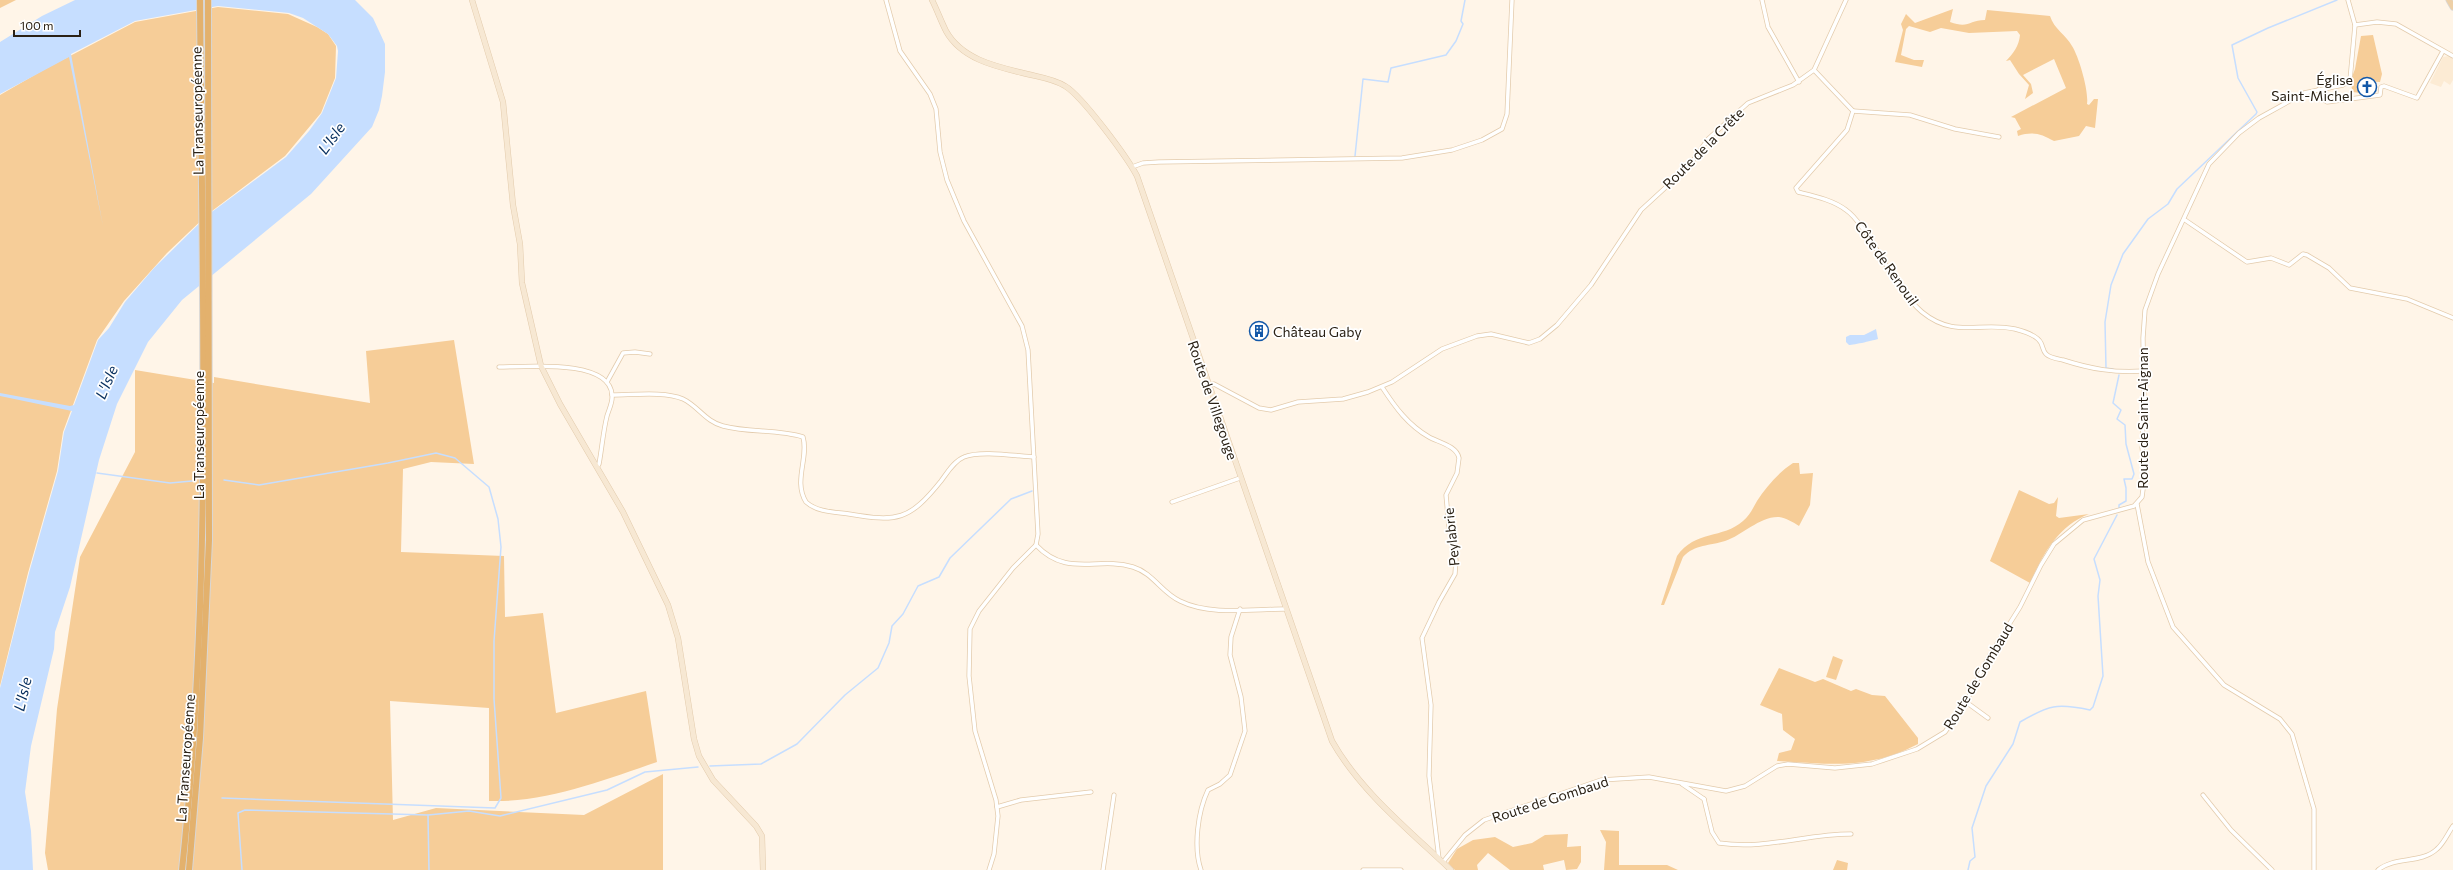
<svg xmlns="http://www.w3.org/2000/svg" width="2453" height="870" font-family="Commissioner,sans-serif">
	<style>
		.built { fill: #fcebd4 }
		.green { fill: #f6cd98 }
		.water { fill: #c6deff }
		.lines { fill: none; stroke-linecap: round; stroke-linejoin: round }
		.stream { stroke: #c6deff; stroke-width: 1.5 }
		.street-casing { stroke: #e3cbac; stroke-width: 5 }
		.secondary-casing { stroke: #e3cbac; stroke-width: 6 }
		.primary-casing { stroke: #d9d7d5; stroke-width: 7 }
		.highway-casing { stroke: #d9d7d5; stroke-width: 8 }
		.street { stroke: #fff; stroke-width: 3.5 }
		.secondary { stroke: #f7e8d3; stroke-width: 5 }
		.primary { stroke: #eed0a7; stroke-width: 5.5 }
		.highway { stroke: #e3b16d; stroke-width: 6 }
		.labels { text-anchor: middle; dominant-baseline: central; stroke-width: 3.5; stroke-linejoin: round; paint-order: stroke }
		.poi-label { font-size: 14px; fill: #2a2115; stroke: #fff; text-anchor: end }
		.street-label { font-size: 14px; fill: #2a2115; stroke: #fff }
		.water-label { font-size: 15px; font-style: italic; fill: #08305f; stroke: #fff }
	</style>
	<rect width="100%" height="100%" fill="#fff5e8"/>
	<!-- built -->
	<polygon class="built" points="2449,56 2453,59 2453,80 2450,85 2444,81 2441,87 2430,83 2443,57"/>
	<!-- green -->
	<g class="green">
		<polygon points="0,0 16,0 0,8"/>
		<polygon points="218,7 288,14 317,27 328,34 336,46 335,78 321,113 285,156 208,214 167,253 124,301 97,340 63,432 57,471 28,573 0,686 0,95 45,69 135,22"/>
		<path d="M 1953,9 L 1950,22 C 1969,29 1969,20 1985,20 L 1987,10 L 2050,16 C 2054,29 2066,35 2072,46 C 2079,57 2089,91 2087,104 L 2089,105 L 2094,99 L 2098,99 L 2095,128 L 2086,126 L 2079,136 L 2054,141 C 2041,134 2033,131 2018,136 L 2017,131 L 2021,129 L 2015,118 L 2011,117 L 2066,88 L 2054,59 L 2023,75 L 2031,84 L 2033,93 L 2025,99 L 2029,85 L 2019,74 L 2010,60 L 2006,61 C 2013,54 2019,46 2020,35 L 2017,31 L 1969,33 L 1941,28 L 1930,32 L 1909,26 L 1906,29 L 1901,55 L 1914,60 L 1924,60 L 1922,67 L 1895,62 L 1903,30 L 1901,24 L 1906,14 L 1915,23 Z"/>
		<polygon points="2373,35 2382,74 2380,82 2361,81 2359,87 2360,93 2353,92 2350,82 2355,69 2361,36"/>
		<path d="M 454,340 L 474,464 L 431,462 L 403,469 L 401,552 L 504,556 L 505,617 L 543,613 L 556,713 L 646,691 L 657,762 C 604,780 546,803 489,801 L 489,708 L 390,701 L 393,820 L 436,808 L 584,815 L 663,774 L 663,870 L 48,870 L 45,853 L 57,709 L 80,557 L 135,452 L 135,370 L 214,383 L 214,377 L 370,403 L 366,351 Z"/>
		<path d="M 1793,463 L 1799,463 L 1800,474 L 1813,473 L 1810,505 L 1799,526 C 1793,522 1786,518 1779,517 C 1760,516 1743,535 1725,541 C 1710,546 1695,544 1683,557 L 1664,605 L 1661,605 L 1677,556 C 1695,530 1723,539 1743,521 C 1750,515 1753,508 1757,501 C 1766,487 1779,472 1793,463 Z"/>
		<path d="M 2019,490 L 2049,504 L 2054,503 L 2058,497 L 2056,516 L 2059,518 L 2089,514 C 2058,526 2043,554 2030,583 L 1990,561 Z"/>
		<polygon points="1833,656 1843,660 1836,680 1826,677"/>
		<path d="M 1779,668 L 1815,682 L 1823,679 L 1851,691 L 1856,689 L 1872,695 L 1885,696 L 1918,738 L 1918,744 C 1868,770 1831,764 1777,761 L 1779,753 L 1791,750 L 1795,739 L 1783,730 L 1782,714 L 1760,705 Z"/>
		<polygon points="1600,830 1619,831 1619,865 1667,865 1678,870 1604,870 1606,842"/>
		<polygon points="1568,834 1567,847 1581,846 1581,862 1577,869 1566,870 1564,860 1543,865 1544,870 1510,870 1488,853 1477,865 1478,870 1455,870 1448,863 1457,849 1473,840 1495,837 1513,847 1532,843 1545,835"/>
		<polygon points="1837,860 1848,863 1847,870 1833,870"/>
	</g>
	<!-- water -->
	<g class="water">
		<polygon points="75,0 355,0 373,18 385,44 385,72 382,96 379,110 372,127 311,194 182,300 148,342 117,404 99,460 70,587 55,632 54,649 31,746 25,792 31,831 33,870 0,870 0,688 29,573 58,471 64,432 72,411 0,396 0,393 70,406 74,405 98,340 109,328 125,302 154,268 209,214 286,157 309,131 322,113 336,78 338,51 337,46 328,34 303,18 289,13 218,6 135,21 71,54 103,226 69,57 0,94 0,42 42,16"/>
		<path d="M 1876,329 L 1878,339 C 1875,340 1854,345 1849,345 L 1846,342 L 1846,337 L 1850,335 L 1864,335 Z"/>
	</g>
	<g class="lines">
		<!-- stream -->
		<g class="stream">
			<polyline points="1355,156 1363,79 1388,82 1391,68 1446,55 1456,41 1463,24 1461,21 1465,0"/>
			<polyline points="2113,369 2106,368 2105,322 2111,285 2123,254 2148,219 2168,204 2177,189 2256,114 2257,112 2238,78 2232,45 2268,28 2337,0"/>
			<polyline points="97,473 170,483 192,481"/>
			<polyline points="2119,508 2119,505 2126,501 2126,488 2124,479 2132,479 2134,474 2126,444 2125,425 2117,419 2121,410 2113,403 2119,375"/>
			<polyline points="710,766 761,764 797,744 845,695 878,668 889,643 892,626 903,614 918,586 939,577 950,558 1011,499 1032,491"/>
			<polyline points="222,798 495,808 501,798 494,699 494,641 501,547 498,519 489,487 455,458 436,453 388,463 259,485 224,480"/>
			<polyline points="242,870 238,813 245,810 428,815"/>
			<polyline points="429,870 428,815 469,811 500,816 607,790 645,772 698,767"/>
			<path d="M 1968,870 L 1970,861 L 1975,857 L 1972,828 L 1986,786 L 2013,744 L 2020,722 C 2049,705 2057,703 2090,710 L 2093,707 L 2103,676 L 2098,596 L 2100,580 L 2094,559 L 2117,515"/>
		</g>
		<defs>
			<g id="street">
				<path d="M 886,0 L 900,51 L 930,94 L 936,109 L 940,152 L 947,180 L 964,221 L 1022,326 L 1028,350 L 1038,534 L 1036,545 C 1067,578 1097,556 1133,567 C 1153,573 1162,593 1180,601 C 1210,616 1253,609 1285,609"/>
				<polyline points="1762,0 1768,27 1799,82"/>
				<polyline points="2355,25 2377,22 2396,24 2453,56"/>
				<polyline points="1814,70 1853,111"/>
				<polyline points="2319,89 2324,100 2327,102 2380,95 2381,87 2384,86 2417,98 2443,51"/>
				<path d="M 1853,111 L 1847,130 L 1796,188 L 1798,192 C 1814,196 1833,200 1846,210 C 1855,216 1860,225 1866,233 C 1883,258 1900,293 1922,312 C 1955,339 1980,321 2015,329 C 2023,331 2037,335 2041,343 C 2043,347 2043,351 2046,354 C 2050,358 2058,359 2063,360 C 2091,369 2114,373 2144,371"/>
				<polyline points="1853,111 1910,115 1955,129 1999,137"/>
				<polyline points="1132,167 1143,163 1159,162 1402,158 1452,150 1482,140 1502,129 1507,114 1512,0"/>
				<polyline points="2185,220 2247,262 2271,258 2289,265 2303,254 2307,255 2329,268 2350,288 2407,299 2453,318"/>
				<path d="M 499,367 C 524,367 610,358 612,395 C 613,402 609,409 607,416 C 603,432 602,448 599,464 L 597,467"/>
				<polyline points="607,382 623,353 635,352 650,354"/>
				<polyline points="1208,385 1214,384 1259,408 1271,410 1298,402 1343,399 1368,392 1392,382 1442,349 1477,336 1491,334 1529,343 1540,339 1557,325 1591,285 1641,210 1690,165 1708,139 1748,103 1793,85 1814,70 1846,0"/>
				<path d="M 1382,387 C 1395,407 1408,425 1429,437 C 1438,442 1457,446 1459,458 L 1457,473 L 1446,495 L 1449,527 L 1456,560 L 1455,574 L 1439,602 L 1422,638 L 1431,705 L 1429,776 L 1439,859"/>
				<path d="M 612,395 C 632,395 665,391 683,399 C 698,406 706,422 723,426 C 749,433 778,429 803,437 C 809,458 793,481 806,502 C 817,512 834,512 849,514 C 897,522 909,521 941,481 C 947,473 954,461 964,457 C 980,450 1016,456 1034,457"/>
				<polyline points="1172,502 1240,478"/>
				<polyline points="2137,504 2148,562 2173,627 2224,685 2280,719 2292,734 2314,809 2314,870"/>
				<polyline points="1966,702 1988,718"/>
				<polyline points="1682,784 1704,799"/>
				<polyline points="2203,795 2231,830 2272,870"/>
				<path d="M 1704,799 L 1712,832 L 1719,843 C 1766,850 1805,834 1851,834"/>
				<polyline points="997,807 1021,800 1091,792"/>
				<polyline points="1443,862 1465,835 1484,820 1601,780 1649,777 1726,791 1745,786 1777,766 1788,764 1835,768 1872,764 1917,749 1945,732 1966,702 1988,658 2020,607 2041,565 2054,544 2083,520 2134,506 2142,497 2145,474 2142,447 2144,401 2143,338 2145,310 2158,274 2209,164 2239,133 2259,118 2304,93 2343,85 2350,80 2355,25 2348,0"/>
				<polyline points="989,870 994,854 998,816 996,800 975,731 969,676 970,629 979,611 1013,568 1036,545"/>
				<polyline points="1103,870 1114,795"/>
				<path d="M 1201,870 C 1193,847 1198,811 1208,790 L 1220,784 L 1230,775 L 1245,731 L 1241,697 L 1230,655 L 1231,637 L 1240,609"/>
				<polyline points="1363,870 1401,870"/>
				<path d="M 2378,870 C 2395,856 2421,864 2437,849 C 2444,843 2448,833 2453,826"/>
			</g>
			<g id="secondary">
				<polyline points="472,0 503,102 513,205 520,244 522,283 541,366 560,404 623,512 668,605 678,638 694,739 699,756 713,780 756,826 762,836 763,870"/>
				<path d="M 932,0 C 937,10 941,21 946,31 C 962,60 998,67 1027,74 C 1039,77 1054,79 1065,86 C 1082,96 1127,157 1137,176 L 1332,741 C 1360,791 1410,831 1451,870"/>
			</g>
			<polyline id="primary" points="2449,0 2453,7"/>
			<g id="highway">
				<path d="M 182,870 C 213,584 202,288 200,0"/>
				<polyline points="189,870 200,738 209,540 208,0"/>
			</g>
		</defs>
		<!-- street casing -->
		<use href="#street" class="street-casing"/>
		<!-- secondary casing -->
		<use href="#secondary" class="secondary-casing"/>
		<!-- primary casing -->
		<use href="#primary" class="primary-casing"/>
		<!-- highway casing -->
		<use href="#highway" class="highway-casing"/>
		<!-- street -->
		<use href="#street" class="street"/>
		<!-- secondary -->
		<use href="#secondary" class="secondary"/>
		<!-- primary -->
		<use href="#primary" class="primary"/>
		<!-- highway -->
		<use href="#highway" class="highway"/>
	</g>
	<!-- icons -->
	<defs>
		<symbol id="church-ring" viewBox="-11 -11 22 22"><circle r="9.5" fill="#fff" stroke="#1358a8" stroke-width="1.5"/><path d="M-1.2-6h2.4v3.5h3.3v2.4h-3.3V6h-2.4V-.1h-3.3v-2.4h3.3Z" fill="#1358a8"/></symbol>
		<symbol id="building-ring" viewBox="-11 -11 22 22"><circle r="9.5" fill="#fff" stroke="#1358a8" stroke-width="1.5"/><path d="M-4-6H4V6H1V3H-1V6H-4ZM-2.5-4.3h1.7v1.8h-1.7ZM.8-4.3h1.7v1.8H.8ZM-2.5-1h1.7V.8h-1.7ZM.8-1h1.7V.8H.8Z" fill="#1358a8"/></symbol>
	</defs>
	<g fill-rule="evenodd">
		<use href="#church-ring" x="2356" y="76" width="22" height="22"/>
		<use href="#building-ring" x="1248" y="320" width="22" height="22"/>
	</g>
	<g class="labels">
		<!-- poi labels -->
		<g class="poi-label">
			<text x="2353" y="79">Église<tspan x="2353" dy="16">Saint-Michel</tspan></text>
			<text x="1273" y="331" text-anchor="start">Château Gaby</text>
		</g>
		<!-- street labels -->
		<g class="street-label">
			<text transform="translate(197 111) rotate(-91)">La Transeuropéenne</text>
			<text transform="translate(1703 148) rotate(-45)">Route de la Crête</text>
			<text transform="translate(1887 263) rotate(55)">Côte de Renouil</text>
			<text transform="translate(1213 400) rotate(71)">Route de Villegouge</text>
			<text transform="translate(2142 418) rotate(-90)">Route de Saint-Aignan</text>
			<text transform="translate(198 435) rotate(-90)">La Transeuropéenne</text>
			<text transform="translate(1451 537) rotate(-96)">Peylabrie</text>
			<text transform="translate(1978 676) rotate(-59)">Route de Gombaud</text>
			<text transform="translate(185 758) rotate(-86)">La Transeuropéenne</text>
			<text transform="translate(1550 799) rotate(-18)">Route de Gombaud</text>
		</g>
		<!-- water labels -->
		<g class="water-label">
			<text transform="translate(331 138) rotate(-54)">L'Isle</text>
			<text transform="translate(106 382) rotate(-67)">L'Isle</text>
			<text transform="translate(22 694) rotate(-77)">L'Isle</text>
		</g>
	</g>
	<!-- scale -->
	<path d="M14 30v6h66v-6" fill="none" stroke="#2a2115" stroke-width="2"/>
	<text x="20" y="30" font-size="12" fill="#2a2115" stroke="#ffffff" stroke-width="3" paint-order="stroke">100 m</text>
</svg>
